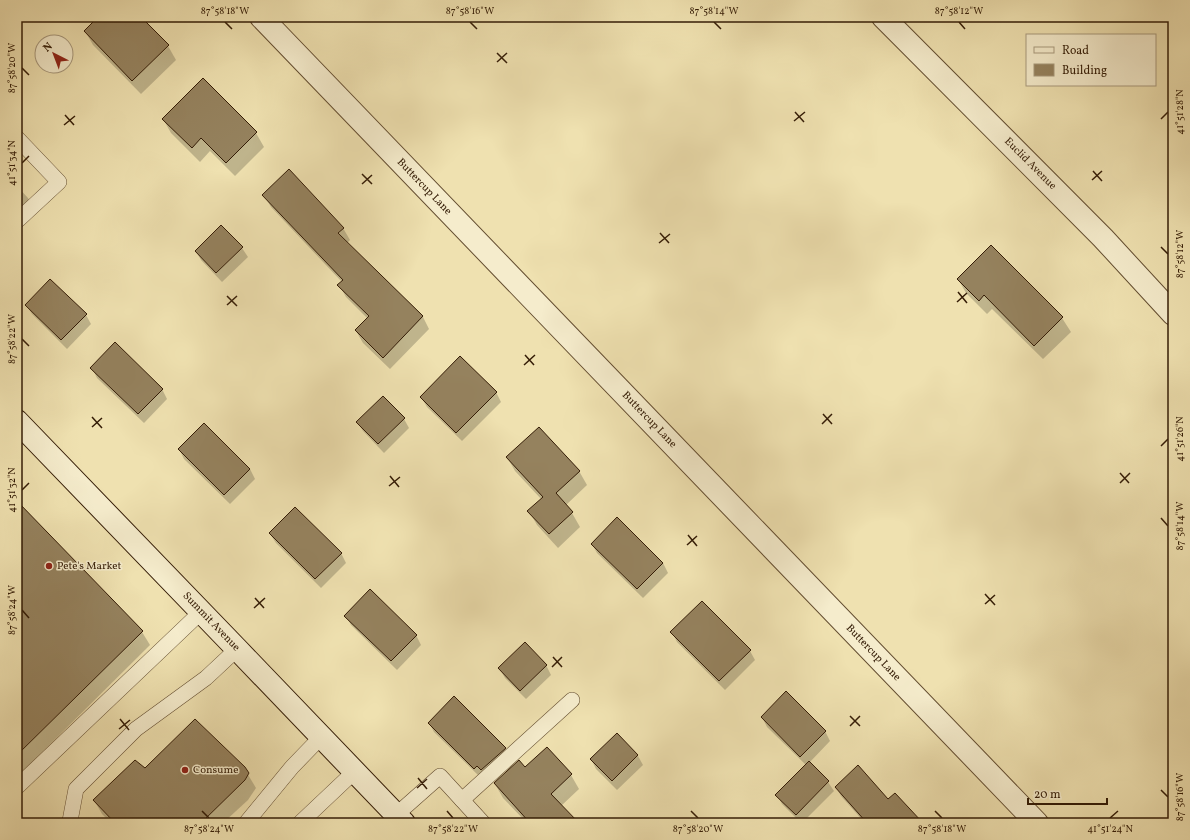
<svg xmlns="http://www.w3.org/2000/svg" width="1190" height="840" font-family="Vollkorn,serif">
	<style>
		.shadow { fill: #0003 }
		.building { fill: #95825e; stroke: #341c06 }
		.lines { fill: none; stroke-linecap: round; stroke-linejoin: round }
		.service-casing { stroke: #634d30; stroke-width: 16 }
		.minor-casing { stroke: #634d30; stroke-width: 24 }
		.secondary-casing { stroke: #341c06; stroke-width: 24 }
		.service { stroke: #f5eccc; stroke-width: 15 }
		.minor { stroke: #f5eccc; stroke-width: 22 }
		.secondary { stroke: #f5eccc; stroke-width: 22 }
		.ticks { fill: none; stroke: #341c06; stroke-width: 1.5 }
		.poi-dot { fill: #8f2418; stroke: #f5eccc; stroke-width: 1.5 }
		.labels { text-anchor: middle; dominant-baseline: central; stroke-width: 3; stroke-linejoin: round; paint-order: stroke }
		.street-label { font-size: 11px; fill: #341c06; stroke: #f5eccc }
		.poi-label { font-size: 11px; fill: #341c06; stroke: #f5eccc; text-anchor: start }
		.neatline { fill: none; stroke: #341c06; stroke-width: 1.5 }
		.ticks-label { font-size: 10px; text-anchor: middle; fill: #341c06 }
	</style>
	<rect width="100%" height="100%" fill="#efe1b0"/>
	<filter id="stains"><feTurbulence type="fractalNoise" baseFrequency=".005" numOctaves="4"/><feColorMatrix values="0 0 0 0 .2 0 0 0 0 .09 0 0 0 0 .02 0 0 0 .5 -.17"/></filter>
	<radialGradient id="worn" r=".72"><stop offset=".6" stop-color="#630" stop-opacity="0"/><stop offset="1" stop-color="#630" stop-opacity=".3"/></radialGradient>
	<!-- shadow -->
	<g class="shadow">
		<polygon points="99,17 140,17 168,46 176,60 141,94 93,45 85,31"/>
		<polygon points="203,80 256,133 264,147 235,176 210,151 200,162 171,133 163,119"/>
		<polygon points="17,186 28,198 35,210 17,228"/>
		<polygon points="264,195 343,228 350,240 347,243 423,317 429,329 390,369 363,343 356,331 368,319 346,297 339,285 342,282 271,207"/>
		<polygon points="221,226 242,248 248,257 222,282 201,260 196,251"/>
		<polygon points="991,246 1062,318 1071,332 1043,359 992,309 987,314 966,293 958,279"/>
		<polygon points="50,280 86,315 91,324 67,349 32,314 26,305"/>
		<polygon points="92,368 162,389 167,399 144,423 97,378"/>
		<polygon points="496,392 501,402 462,441 427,407 421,397"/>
		<polygon points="404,419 409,428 384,453 363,431 357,422"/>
		<polygon points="179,449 250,469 255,479 230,504 184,459"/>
		<polygon points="507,457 579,471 587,485 566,505 572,513 580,527 558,548 537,525 529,511 542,500 515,471"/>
		<polygon points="17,502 142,632 150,645 17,777"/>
		<polygon points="270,534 341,553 346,563 321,588 276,543"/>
		<polygon points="592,544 663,563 668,573 643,598 597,553"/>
		<polygon points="346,616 416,635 421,645 397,670 351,625"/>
		<polygon points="672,632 750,651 755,660 725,690 677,642"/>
		<polygon points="546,665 551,675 526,699 505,678 500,669"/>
		<polygon points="762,717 825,731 830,741 809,763 828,782 834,791 802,823 801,823 782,804 777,795 806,765 767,727"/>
		<polygon points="429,723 505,748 511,758 480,777 434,732"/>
		<polygon points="617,735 638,756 643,765 617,790 596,769 591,759"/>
		<polygon points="547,748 571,775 579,789 561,806 576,823 527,823 503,798 495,784 525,768"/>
		<polygon points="244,768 256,788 248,800 223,823 111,823 102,814 94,800 145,770"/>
		<polygon points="836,787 888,800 921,823 865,823 841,796"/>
	</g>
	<!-- building -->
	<g class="building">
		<polygon points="98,17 141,17 169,45 132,81 84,31"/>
		<polygon points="203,78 257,132 226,163 201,138 192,148 162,119"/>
		<polygon points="289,169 344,228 338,233 423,316 383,358 355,330 369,316 337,285 343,280 262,195"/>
		<polygon points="221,225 243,247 216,273 195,251"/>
		<polygon points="991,245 1063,317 1034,346 984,295 979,301 957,279"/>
		<polygon points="50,279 87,314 61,340 25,305"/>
		<polygon points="115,342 163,389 138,414 90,368"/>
		<polygon points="460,356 497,392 456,433 420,397"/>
		<polygon points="383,396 405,418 378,444 356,422"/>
		<polygon points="204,423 250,469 224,495 178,449"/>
		<polygon points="539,427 580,471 556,493 573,512 549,534 527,511 543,497 506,457"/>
		<polygon points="17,501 143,631 17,755"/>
		<polygon points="295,507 342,553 315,579 269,533"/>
		<polygon points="617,517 663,563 637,589 591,544"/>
		<polygon points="370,589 417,635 391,661 344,616"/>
		<polygon points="702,601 751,650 719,681 670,632"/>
		<polygon points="525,642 547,665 520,691 498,668"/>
		<polygon points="786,691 826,731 800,757 761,717"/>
		<polygon points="454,696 506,748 481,770 477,766 474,769 428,723"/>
		<polygon points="195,719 245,767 249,773 245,780 201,823 115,823 93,800 135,760 145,768"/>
		<polygon points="617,733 638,755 612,781 590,759"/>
		<polygon points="547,747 572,774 551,794 579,823 530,823 494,783 519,760 525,767"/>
		<polygon points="809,761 829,781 796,815 775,795"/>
		<polygon points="858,765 888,799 895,793 923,823 867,823 835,787"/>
	</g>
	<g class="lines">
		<defs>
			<g id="service">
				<polyline points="17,138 59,182 17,221"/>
				<polyline points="17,787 201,612"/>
				<polyline points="462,800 572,700"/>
				<polyline points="396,815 440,776 483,823"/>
				<polyline points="68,823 70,821 76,789 136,729 206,678 237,649"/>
				<polyline points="246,823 292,767 321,737"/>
				<polyline points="300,823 354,772"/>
			</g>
			<g id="minor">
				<polyline points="261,17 1037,823"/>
				<polyline points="883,17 1103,238 1173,314"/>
			</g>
			<polyline id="secondary" points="17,421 237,649 404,823"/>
		</defs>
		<!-- service casing -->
		<use href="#service" class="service-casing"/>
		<!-- minor casing -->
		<use href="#minor" class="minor-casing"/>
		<!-- secondary casing -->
		<use href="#secondary" class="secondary-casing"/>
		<!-- service -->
		<use href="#service" class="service"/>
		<!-- minor -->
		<use href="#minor" class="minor"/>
		<!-- secondary -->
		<use href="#secondary" class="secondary"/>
	</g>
	<!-- ticks -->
	<path class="ticks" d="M 225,22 L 232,29M 470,22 L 477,29M 714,22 L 721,29M 959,22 L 965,29M 497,53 L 507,63M 497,62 L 507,53M 22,68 L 29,75M 795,112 L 804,122M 65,115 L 74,125M 1161,119 L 1168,112M 794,121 L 805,112M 64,125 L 75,116M 22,163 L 29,156M 1093,171 L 1102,181M 362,174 L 372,184M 1092,180 L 1102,171M 362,184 L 372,175M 660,233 L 669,243M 659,243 L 670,234M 1161,247 L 1168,254M 958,292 L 967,303M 227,296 L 237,306M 957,302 L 967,293M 227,305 L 237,296M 22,339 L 29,346M 525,355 L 534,365M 524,365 L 535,355M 823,414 L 832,424M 92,417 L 102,428M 822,424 L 832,414M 92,427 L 102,418M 1161,446 L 1168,439M 1120,473 L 1129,483M 390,476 L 399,487M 1120,483 L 1130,473M 389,486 L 400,477M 22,490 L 29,483M 1161,518 L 1168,526M 688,535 L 697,546M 687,545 L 697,536M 985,594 L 995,605M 255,598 L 264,608M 985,604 L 995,595M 254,608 L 265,598M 22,610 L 29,618M 553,657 L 562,667M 552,667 L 562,657M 850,716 L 860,726M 120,719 L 129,730M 850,726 L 860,716M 119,729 L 130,720M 418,778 L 427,789M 417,788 L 427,779M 1161,790 L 1168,797M 202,811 L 209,818M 447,811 L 453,818M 691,811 L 698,818M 935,811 L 942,818M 1110,818 L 1118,811"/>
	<!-- markers -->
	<g class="poi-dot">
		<circle cx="49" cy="566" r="4"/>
		<circle cx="185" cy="770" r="4"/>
	</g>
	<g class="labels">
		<!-- street labels -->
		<g class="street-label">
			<text transform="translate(1030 164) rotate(45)">Euclid Avenue</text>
			<text transform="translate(424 187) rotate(46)">Buttercup Lane</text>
			<text transform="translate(649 420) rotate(46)">Buttercup Lane</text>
			<text transform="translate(211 622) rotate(46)">Summit Avenue</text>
			<text transform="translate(873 653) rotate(46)">Buttercup Lane</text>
		</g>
		<!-- poi labels -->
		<g class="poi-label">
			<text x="57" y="566">Pete's Market</text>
			<text x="193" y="770">Consume</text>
		</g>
	</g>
	<!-- margin -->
	<rect width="1190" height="840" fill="none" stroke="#efe1b0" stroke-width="44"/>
	<!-- legend -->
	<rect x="1026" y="34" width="130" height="52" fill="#f5eccc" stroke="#a8997d"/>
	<rect x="1034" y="47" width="20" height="6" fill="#f5eccc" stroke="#a8997d"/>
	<text x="1062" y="54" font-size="12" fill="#341c06">Road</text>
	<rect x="1034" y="64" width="20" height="12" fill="#95825e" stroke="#a8997d"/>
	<text x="1062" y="74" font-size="12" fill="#341c06">Building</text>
	<!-- north arrow -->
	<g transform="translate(54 54) rotate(318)"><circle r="19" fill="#f5eccc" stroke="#a8997d"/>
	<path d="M0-3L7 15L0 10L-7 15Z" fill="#8f2418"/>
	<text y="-6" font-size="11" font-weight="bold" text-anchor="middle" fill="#341c06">N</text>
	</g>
	<!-- scale -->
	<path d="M1028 798v6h79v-6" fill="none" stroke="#341c06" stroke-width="2"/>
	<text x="1034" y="798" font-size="12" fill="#341c06" stroke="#f5eccc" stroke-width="3" paint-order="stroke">20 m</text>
	<rect x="22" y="22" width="1146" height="796" class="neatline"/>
	<g class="ticks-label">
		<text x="225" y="14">87°58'18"W</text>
		<text x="470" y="14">87°58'16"W</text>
		<text x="714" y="14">87°58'14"W</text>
		<text x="959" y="14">87°58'12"W</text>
		<text transform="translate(11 68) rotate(-90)" y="4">87°58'20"W</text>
		<text transform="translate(1179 112) rotate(-90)" y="4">41°51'28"N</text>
		<text transform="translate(11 163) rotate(-90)" y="4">41°51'34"N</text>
		<text transform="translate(1179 254) rotate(-90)" y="4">87°58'12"W</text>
		<text transform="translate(11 339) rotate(-90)" y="4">87°58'22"W</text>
		<text transform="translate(1179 439) rotate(-90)" y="4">41°51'26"N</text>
		<text transform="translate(11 490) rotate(-90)" y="4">41°51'32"N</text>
		<text transform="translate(1179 526) rotate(-90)" y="4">87°58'14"W</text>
		<text transform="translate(11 610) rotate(-90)" y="4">87°58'24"W</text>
		<text transform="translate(1179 797) rotate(-90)" y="4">87°58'16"W</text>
		<text x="209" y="832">87°58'24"W</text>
		<text x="453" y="832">87°58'22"W</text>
		<text x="698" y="832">87°58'20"W</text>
		<text x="942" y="832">87°58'18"W</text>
		<text x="1110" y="832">41°51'24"N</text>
	</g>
	<rect width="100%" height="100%" filter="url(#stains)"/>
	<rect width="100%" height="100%" fill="url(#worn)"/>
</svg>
